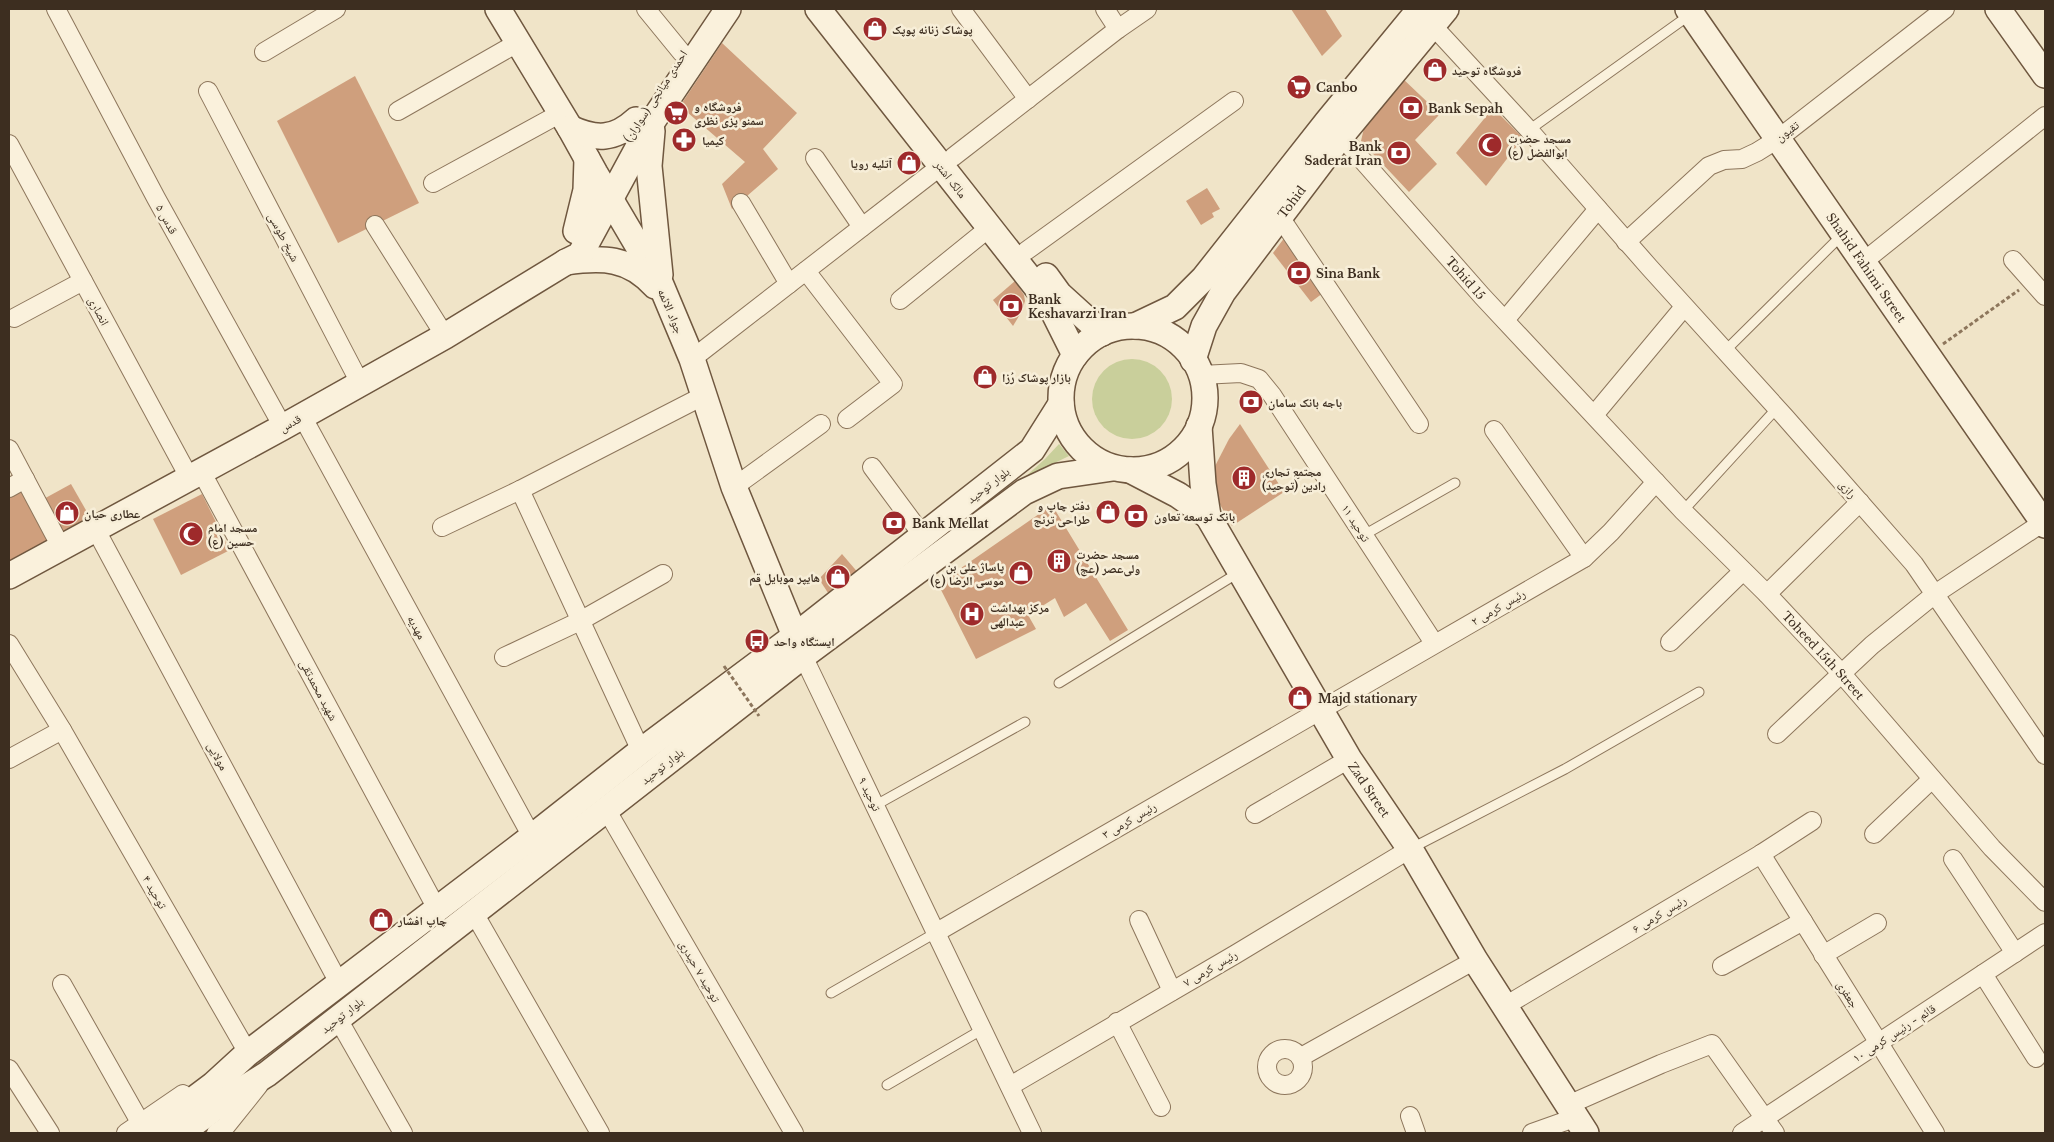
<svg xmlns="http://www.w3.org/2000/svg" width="2054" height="1142" font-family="'Libre Baskerville','Noto Naskh Arabic',serif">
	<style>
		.green { fill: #c9cf9b }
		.building { fill: #cf9f7d }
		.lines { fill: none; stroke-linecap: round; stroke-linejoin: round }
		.lane-casing { stroke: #8d765c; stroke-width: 11 }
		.street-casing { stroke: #8d765c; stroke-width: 20 }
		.secondary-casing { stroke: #6f573f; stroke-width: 28 }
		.path { stroke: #8d765c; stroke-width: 3; stroke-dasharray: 4 2.5; stroke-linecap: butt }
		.lane { stroke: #faf1dc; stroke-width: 9 }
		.street { stroke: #faf1dc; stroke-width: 18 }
		.secondary { stroke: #faf1dc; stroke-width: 25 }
		.path-bridge { stroke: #8d765c; stroke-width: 3; stroke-dasharray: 4 2.5; stroke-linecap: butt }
		.labels { text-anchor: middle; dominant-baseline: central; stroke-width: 5; stroke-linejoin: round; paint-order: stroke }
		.poi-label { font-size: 12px; font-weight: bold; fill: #3d2e20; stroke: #f7eed8; text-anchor: start }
		.street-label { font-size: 12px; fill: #3d2e20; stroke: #f7eed8 }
	</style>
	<rect width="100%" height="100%" fill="#f0e4c8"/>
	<!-- green -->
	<g class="green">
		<circle cx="1132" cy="399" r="40"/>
		<polygon points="1059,444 1069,456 1024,478 1045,459"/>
	</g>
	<!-- building -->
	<g class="building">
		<polygon points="1291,9 1325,9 1342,36 1322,56"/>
		<polygon points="722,43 797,113 763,149 778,169 732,209 722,184 745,162 680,106"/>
		<polygon points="355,76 419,203 338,243 277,121"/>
		<polygon points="1401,77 1440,114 1415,140 1437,164 1409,192 1361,141 1364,128"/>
		<polygon points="1493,108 1523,138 1486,186 1456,153"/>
		<polygon points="1207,188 1220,209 1212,213 1214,217 1201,225 1186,201"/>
		<polygon points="1285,237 1323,293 1311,302 1273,253"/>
		<polygon points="1015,281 1024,295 1025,301 1022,311 1013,326 993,300"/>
		<polygon points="1240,424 1284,492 1232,526 1217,499 1213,470 1229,439"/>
		<polygon points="24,482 57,546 9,571 9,490"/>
		<polygon points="71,484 95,526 62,544 40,501"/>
		<polygon points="202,494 230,550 181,575 153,519"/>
		<polygon points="1052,505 1128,630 1110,641 1086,603 1064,617 1055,598 1028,615 1036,629 976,659 938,584"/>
		<polygon points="842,554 860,575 830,596 819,579"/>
	</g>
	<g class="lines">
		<defs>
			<g id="lane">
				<polyline points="1529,130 1691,14"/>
				<polyline points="1725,351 1842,235"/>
				<polyline points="1683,511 1777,408"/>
				<polyline points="1364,535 1455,483"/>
				<polyline points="1059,683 1238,573"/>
				<polyline points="876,805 1025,722"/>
				<polyline points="1412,848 1565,769 1699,692"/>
				<polyline points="831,993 937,932"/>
				<polyline points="887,1085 983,1029"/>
			</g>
			<g id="street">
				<polyline points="56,9 156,198 283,427"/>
				<polyline points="646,9 682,53"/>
				<polyline points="961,9 1028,99"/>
				<polyline points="1105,9 1118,29"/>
				<polyline points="1433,26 1529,130 1649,267 1785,417 1914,564 2045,755"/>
				<polyline points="264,52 336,9"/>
				<polyline points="208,91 360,383"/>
				<polyline points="398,111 519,42"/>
				<path id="s1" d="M 1341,136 L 1482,296 L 1683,511 L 1767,594 L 1842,674 L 1992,848 L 2045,902"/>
				<polyline points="9,144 189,477"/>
				<polyline points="953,157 1118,29 1147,9"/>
				<polyline points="815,158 862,227"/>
				<polyline points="433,183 561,113"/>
				<polyline points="741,203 789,284"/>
				<polyline points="1280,217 1419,424"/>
				<polyline points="375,225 445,336"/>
				<polyline points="1626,242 1709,166 1724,160 1742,159 1757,152 1778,139 1945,9"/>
				<polyline points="1026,251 1234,101"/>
				<polyline points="2013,260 2045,296"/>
				<polyline points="1863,262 2045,116"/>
				<polyline points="806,271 893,384 847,419"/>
				<polyline points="900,300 989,228"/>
				<polyline points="14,318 83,281"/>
				<polyline points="1505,320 1598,209"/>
				<polyline points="692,359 941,166"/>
				<polyline points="1201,375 1241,373 1259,379 1272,395 1434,643"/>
				<polyline points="1594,415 1684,307"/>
				<polyline points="302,416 532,837"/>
				<polyline points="1494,430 1584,558"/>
				<polyline points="9,449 61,547"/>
				<polyline points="872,467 923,536"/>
				<polyline points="201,471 437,909"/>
				<polyline points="734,487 821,424"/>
				<polyline points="9,488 25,479"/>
				<polyline points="520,490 641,751"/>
				<polyline points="442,527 520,490 703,396"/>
				<polyline points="96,530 339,983"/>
				<polyline points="1767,594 1860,502"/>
				<polyline points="1670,642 1743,571"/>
				<polyline points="9,644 62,730 248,1053 239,1059"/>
				<polyline points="803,656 1032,1133"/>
				<polyline points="504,657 580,621 663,574"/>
				<polyline points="1777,734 1872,645 1935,594 2045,521"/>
				<polyline points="9,759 62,730"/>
				<polyline points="606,809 794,1133"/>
				<polyline points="1255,814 1349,759"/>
				<polyline points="1874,834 1932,779"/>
				<polyline points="1761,854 1935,1133"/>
				<polyline points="1953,859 2015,953"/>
				<polyline points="474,913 600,1133"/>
				<polyline points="1139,920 1172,991"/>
				<polyline points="937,932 1584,558 1611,532 1656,482"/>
				<polyline points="1823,955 1877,923"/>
				<polyline points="1722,966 1803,921"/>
				<polyline points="1983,974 2036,1058"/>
				<polyline points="62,984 140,1122"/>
				<polyline points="1505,1006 1761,854 1812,821"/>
				<polyline points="338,1019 403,1133"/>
				<polyline points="1117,1022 1161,1107"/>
				<circle cx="1285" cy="1067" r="18"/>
				<polyline points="1301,1057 1475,960"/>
				<polyline points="9,1069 50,1133"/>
				<polyline points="1010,1086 1236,954 1410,849"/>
				<polyline points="1568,1105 1661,1064 1712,1044 1775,1133"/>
				<polyline points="1410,1116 1416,1133"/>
				<polyline points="126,1133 183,1094"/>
				<polyline points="216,1133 227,1125 259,1085"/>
				<polyline points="1532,1133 1577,1117"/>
				<polyline points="1742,1133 2045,933"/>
			</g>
			<g id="secondary">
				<polyline points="498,9 570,128 595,173 661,285 692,359 734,487 795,636"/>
				<polyline points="818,9 1049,303 1075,355"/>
				<path id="s2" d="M 1688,9 L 2045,525"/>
				<polyline points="1998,9 2045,75"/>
				<path d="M 570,128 C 596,140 614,140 636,120"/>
				<polyline points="652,131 649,166 660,275"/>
				<polyline points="576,231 586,190 587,159"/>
				<path d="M 566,262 C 602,257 629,257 655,286"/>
				<polyline points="1046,276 1059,294 1102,333"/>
				<polyline points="1135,326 1175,307 1204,278 1327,122 1420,9"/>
				<circle cx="1133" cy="398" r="72"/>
				<path id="s3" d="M 1193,360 L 1204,326 L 1223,292 L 1341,136 L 1446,9"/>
				<path id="s4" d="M 1199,426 L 1203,484 L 1208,516 L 1349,759 L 1410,849 L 1475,960 L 1586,1133"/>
				<polyline points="1130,470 1178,495 1208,516"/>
				<polyline points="9,576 283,427 445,336 566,262 580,255 652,122 728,9"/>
				<polyline points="149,1133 213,1085 248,1053 532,837 641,751 795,636 1032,450 1061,404"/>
				<polyline points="181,1133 227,1099 267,1074 803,656 1024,492 1058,476 1113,468"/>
			</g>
		</defs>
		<!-- lane casing -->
		<use href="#lane" class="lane-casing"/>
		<!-- street casing -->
		<use href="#street" class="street-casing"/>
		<!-- secondary casing -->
		<use href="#secondary" class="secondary-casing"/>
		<!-- path -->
		<polyline class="path" points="1943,344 2019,290"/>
		<!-- lane -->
		<use href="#lane" class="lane"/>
		<!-- street -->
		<use href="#street" class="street"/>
		<!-- secondary -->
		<use href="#secondary" class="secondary"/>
		<!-- path-bridge -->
		<polyline class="path-bridge" points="724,666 759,716"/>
	</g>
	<!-- icons -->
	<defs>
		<symbol id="shop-disc" viewBox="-11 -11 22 22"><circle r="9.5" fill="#9e2a2b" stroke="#f7eed8"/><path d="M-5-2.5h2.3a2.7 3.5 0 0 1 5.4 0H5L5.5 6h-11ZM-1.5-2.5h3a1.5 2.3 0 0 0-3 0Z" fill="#fff"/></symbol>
		<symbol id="supermarket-disc" viewBox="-11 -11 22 22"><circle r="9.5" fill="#9e2a2b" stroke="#f7eed8"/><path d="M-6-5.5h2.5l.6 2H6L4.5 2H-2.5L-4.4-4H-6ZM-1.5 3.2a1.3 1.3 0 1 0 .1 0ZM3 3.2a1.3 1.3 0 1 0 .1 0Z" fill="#fff"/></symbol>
		<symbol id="bank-disc" viewBox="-11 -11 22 22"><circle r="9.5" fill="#9e2a2b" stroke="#f7eed8"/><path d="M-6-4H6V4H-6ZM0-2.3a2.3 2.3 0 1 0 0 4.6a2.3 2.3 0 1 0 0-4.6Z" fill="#fff"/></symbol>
		<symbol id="pharmacy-disc" viewBox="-11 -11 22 22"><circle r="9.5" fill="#9e2a2b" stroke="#f7eed8"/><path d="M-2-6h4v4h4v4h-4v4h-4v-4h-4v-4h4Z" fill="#fff"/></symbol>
		<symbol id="mosque-disc" viewBox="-11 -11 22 22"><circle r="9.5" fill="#9e2a2b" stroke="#f7eed8"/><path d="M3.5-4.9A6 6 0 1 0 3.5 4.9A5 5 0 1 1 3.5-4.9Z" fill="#fff"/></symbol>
		<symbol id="building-disc" viewBox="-11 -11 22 22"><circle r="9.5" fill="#9e2a2b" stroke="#f7eed8"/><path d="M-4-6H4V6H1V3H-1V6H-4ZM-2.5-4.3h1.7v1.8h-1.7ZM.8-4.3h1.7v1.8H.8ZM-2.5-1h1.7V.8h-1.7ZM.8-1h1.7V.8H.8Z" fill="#fff"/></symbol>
		<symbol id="hospital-disc" viewBox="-11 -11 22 22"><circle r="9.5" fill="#9e2a2b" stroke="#f7eed8"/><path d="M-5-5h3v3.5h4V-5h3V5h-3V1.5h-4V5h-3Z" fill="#fff"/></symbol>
		<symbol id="bus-disc" viewBox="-11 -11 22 22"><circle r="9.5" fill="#9e2a2b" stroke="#f7eed8"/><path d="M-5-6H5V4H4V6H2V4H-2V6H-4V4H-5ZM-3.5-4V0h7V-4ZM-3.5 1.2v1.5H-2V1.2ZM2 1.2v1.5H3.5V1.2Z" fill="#fff"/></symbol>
	</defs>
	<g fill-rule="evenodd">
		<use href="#shop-disc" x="861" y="15" width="28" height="28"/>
		<use href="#shop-disc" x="1421" y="56" width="28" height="28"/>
		<use href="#supermarket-disc" x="1285" y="73" width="28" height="28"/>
		<use href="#bank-disc" x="1397" y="94" width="28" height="28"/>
		<use href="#supermarket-disc" x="662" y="99" width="28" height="28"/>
		<use href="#pharmacy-disc" x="670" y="126" width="28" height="28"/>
		<use href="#mosque-disc" x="1476" y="131" width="28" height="28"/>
		<use href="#bank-disc" x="1385" y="139" width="28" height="28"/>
		<use href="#shop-disc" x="895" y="149" width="28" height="28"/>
		<use href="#bank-disc" x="1285" y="259" width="28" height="28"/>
		<use href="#bank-disc" x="997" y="292" width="28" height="28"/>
		<use href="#shop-disc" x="971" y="363" width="28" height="28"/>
		<use href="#bank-disc" x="1237" y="388" width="28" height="28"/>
		<use href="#building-disc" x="1230" y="464" width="28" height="28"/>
		<use href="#shop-disc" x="1094" y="498" width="28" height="28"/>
		<use href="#shop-disc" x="53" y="499" width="28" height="28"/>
		<use href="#bank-disc" x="1122" y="502" width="28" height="28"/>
		<use href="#bank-disc" x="880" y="509" width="28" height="28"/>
		<use href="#mosque-disc" x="177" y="520" width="28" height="28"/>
		<use href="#building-disc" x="1045" y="547" width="28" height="28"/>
		<use href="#shop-disc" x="1007" y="559" width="28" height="28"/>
		<use href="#shop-disc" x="824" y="563" width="28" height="28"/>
		<use href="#hospital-disc" x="958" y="600" width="28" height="28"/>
		<use href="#bus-disc" x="743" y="627" width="28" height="28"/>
		<use href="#shop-disc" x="1286" y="684" width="28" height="28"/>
		<use href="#shop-disc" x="367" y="906" width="28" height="28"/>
	</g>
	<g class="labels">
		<!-- poi labels -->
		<g class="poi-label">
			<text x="892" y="29">پوشاک زنانه پوپک</text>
			<text x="1452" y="70">فروشگاه توحید</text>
			<text x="1316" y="87">Canbo</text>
			<text x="694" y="106">فروشگاه و<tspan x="694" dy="14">سمنو پزی نظری</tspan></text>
			<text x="1428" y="108">Bank Sepah</text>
			<text x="1508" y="138">مسجد حضرت<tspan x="1508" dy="14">ابوالفضل (ع)</tspan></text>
			<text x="702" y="140">کیمیا</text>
			<text x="1382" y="146" text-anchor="end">Bank<tspan x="1382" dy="14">Saderat Iran</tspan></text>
			<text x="892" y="163" text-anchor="end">آتلیه رویا</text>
			<text x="1316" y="273">Sina Bank</text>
			<text x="1028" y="299">Bank<tspan x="1028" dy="14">Keshavarzi Iran</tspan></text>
			<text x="1002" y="377">بازار پوشاک رُزا</text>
			<text x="1268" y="402">باجه بانک سامان</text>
			<text x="1262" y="471">مجتمع تجاری<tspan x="1262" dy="14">رادین (توحید)</tspan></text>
			<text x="1090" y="505" text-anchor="end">دفتر چاپ و<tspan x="1090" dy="14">طراحی ترنج</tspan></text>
			<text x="84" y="513">عطاری حیان</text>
			<text x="1154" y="516">بانک توسعه تعاون</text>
			<text x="912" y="523">Bank Mellat</text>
			<text x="208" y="527">مسجد امام<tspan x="208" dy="14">حسین (ع)</tspan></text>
			<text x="1076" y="554">مسجد حضرت<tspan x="1076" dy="14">ولی‌عصر (عج)</tspan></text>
			<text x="1004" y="566" text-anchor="end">پاساژ علی بن<tspan x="1004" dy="14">موسی الرضا (ع)</tspan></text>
			<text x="820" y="577" text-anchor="end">هایپر موبایل قم</text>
			<text x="990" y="607">مرکز بهداشت<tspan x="990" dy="14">عبدالهی</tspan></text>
			<text x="774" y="641">ایستگاه واحد</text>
			<text x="1318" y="698">Majd stationary</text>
			<text x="398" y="920">چاپ افشار</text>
		</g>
		<!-- street labels -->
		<g class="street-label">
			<text transform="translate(655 96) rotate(-57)">احمدی میانجی (سواران)</text>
			<text transform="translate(1787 131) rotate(-37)">تقیون</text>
			<text transform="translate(951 179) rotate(52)">مالک اشتر</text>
			<text stroke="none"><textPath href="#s3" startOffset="188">Tohid</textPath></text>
			<text transform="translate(167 219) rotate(61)">قدس ۵</text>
			<text transform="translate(284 237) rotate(62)">شیخ طوسی</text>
			<text stroke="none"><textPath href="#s2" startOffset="314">Shahid Fahimi Street</textPath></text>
			<text stroke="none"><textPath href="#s1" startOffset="189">Tohid 15</textPath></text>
			<text transform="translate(99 311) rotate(62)">انصاری</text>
			<text transform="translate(671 311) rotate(67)">جواد الائمه</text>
			<text transform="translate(290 423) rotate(-29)">قدس</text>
			<text transform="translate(988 485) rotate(-38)">بلوار توحید</text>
			<text transform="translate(1848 489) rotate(49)">رازی</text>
			<text transform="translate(1356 523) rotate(57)">توحید ۱۱</text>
			<text transform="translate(1498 607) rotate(-30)">رئیس کرمی ۲</text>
			<text transform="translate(417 627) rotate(61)">مهدیه</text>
			<text stroke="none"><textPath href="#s1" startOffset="709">Toheed 15th Street</textPath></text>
			<text transform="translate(319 690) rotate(62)">شهید محمدتقی</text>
			<text transform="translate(218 756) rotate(62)">مولایی</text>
			<text transform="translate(662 766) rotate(-38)">بلوار توحید</text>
			<text stroke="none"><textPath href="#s4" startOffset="408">Zad Street</textPath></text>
			<text transform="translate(870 794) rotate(64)">توحید ۹</text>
			<text transform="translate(1129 820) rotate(-30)">رئیس کرمی ۳</text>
			<text transform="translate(155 892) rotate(60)">توحید ۴</text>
			<text transform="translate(1659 914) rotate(-31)">رئیس کرمی ۶</text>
			<text transform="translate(1210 968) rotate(-30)">رئیس کرمی ۷</text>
			<text transform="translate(700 971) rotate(60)">توحید ۷ حیدری</text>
			<text transform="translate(1848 994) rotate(58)">جعفری</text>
			<text transform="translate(342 1015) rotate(-38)">بلوار توحید</text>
			<text transform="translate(1894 1033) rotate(-33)">قائم - رئیس کرمی ۱۰</text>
		</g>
	</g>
	<!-- border -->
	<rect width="2054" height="1142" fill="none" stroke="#3d2e20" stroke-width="20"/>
</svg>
